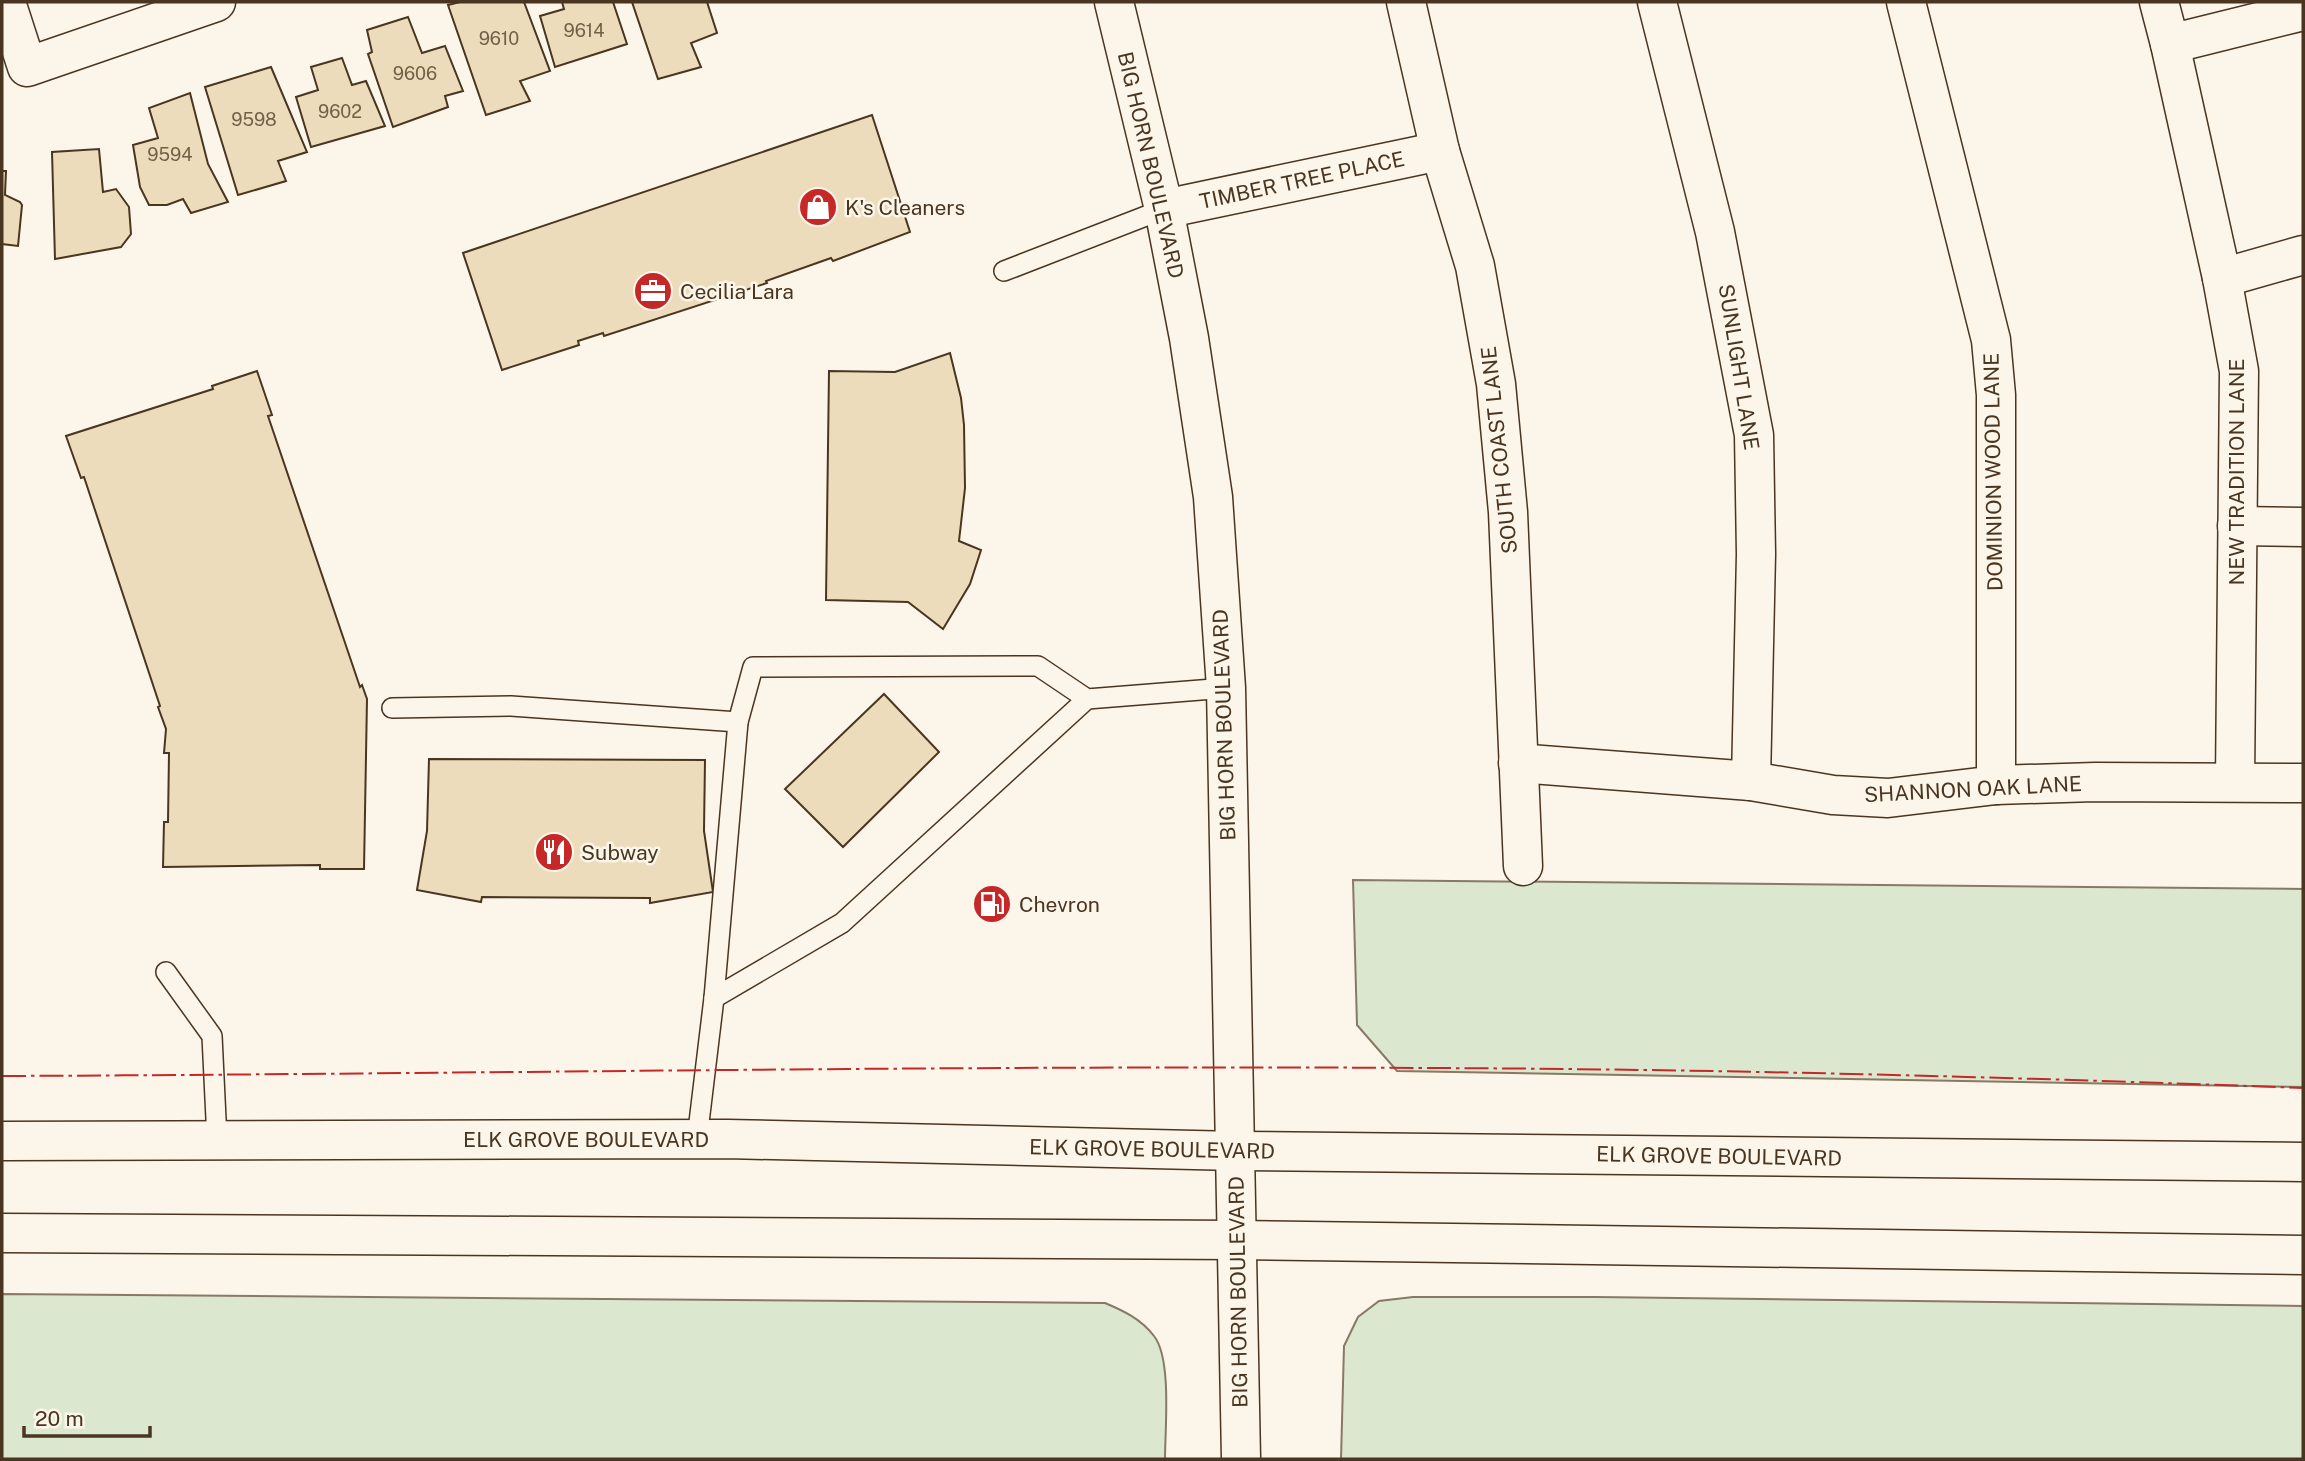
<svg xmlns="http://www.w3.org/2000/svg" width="2305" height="1461" font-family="'Public Sans',sans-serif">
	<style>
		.green { fill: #dce7d0; stroke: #887966; stroke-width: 2 }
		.building { fill: #ecdcbc; stroke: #4a3520; stroke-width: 2 }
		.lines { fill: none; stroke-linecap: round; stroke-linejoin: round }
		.service-casing { stroke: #4a3520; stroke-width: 22 }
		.minor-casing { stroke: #4a3520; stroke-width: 41 }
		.secondary-casing { stroke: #4a3520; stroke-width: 41 }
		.service { stroke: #fbf6e9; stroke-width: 19 }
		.minor { stroke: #fbf6e9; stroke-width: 38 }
		.secondary { stroke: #fbf6e9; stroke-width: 38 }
		.power { stroke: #c62828; stroke-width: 2; stroke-dasharray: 24 5 3.5 5; stroke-linecap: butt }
		.labels { text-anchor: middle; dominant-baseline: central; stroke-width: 5; stroke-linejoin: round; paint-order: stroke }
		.number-label { font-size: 18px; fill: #725f47 }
		.street-label { font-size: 21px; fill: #4a3520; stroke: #fbf6e9 }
		.poi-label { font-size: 21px; fill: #4a3520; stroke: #fbf6e9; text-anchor: start }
	</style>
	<rect width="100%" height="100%" fill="#fbf6e9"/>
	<!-- green -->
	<g class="green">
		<polygon points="1353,880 2303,889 2303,1087 1397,1071 1357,1025"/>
		<path d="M 2,1294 L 1105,1303 C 1124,1311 1141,1319 1154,1336 C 1172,1359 1165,1429 1165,1459 L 2,1459 Z"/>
		<polygon points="1413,1297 1596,1297 2303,1306 2303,1459 1341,1459 1344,1346 1358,1317 1379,1301"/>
	</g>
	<!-- building -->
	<g class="building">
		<polygon points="460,2 524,2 550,71 520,81 530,101 486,115 448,5"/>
		<polygon points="562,2 613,2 627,44 555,67 540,16 564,9"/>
		<polygon points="632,2 707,2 717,33 691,43 701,67 658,79"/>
		<polygon points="408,17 422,53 445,46 463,91 445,96 448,107 393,127 368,54 372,52 367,30"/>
		<polygon points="342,58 352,85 366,81 385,126 311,147 296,97 318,90 311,67"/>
		<polygon points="271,67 307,152 278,161 286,181 238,195 205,87"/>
		<polygon points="190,93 208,164 228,202 191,213 183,199 167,205 149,205 140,187 133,145 158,138 149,108"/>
		<polygon points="872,115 910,232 833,261 831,258 766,281 767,283 604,336 603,333 578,341 579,345 502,370 463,253"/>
		<polygon points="99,149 103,192 116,189 129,207 131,234 121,247 55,259 52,152"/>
		<polygon points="2,171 6,171 5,195 20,202 22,205 18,246 2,244"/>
		<polygon points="950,353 961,398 964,425 965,488 959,541 981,550 970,584 943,629 908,602 826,600 829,371 895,372"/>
		<polygon points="257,371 272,415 268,416 360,687 362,685 367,699 364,869 320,869 320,865 163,867 164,822 168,822 169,753 164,753 166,729 158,707 160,706 84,477 81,478 66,436 213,389 212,386"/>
		<polygon points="884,694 939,752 843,847 785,789"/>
		<polygon points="429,759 705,760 704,831 713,892 650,903 650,898 482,897 481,902 417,890 427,831"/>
	</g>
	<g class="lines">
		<defs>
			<g id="service">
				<polyline points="1004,271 1164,209"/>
				<polyline points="392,708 511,706 738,722"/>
				<polyline points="166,972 212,1036 217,1140"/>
				<polyline points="714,998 738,722 753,667 1038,666 1087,699"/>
				<polyline points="697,1139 714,998 842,923 1087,699 1226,688"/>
			</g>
			<g id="minor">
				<polyline points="6,2 27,67 216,2"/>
				<polyline points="1406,2 1440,151 1475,266 1496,384 1508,512 1523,866"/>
				<polyline points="1657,2 1715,232 1754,435 1756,554 1751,781"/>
				<polyline points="1906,2 1991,340 1996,395 1996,785"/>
				<polyline points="2159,2 2170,44 2222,278 2239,371 2235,782"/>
				<polyline points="2170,44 2303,11"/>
				<polyline points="1164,209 1440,151"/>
				<polyline points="2222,278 2303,255"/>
				<polyline points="2237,526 2303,527"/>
				<polyline points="1518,763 1751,781 1833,795 1888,798 1996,785 2095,782 2303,783"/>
			</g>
			<g id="secondary">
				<polyline points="1114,2 1164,209 1189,338 1213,497 1226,688 1241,1459"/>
				<polyline points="2,1141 727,1139 1236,1151 2303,1162"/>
				<polyline points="2,1233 1238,1240 2303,1255"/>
			</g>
		</defs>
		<!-- service casing -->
		<use href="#service" class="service-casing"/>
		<!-- minor casing -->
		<use href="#minor" class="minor-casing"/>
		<!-- secondary casing -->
		<use href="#secondary" class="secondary-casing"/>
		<!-- service -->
		<use href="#service" class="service"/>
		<!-- minor -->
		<use href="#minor" class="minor"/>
		<!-- secondary -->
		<use href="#secondary" class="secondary"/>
		<!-- power -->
		<path class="power" d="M 2,1076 C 476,1074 950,1065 1424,1068 C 1718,1069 2010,1077 2303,1088"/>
	</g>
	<!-- icons -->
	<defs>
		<symbol id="shop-disc" viewBox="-11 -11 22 22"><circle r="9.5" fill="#c62828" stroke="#fbf6e9"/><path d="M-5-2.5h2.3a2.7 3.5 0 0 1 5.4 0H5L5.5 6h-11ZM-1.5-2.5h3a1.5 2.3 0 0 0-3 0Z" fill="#fff"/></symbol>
		<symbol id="office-disc" viewBox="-11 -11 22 22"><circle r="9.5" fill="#c62828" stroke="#fbf6e9"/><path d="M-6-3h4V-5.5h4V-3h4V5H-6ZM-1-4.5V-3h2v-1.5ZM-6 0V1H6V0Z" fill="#fff"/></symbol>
		<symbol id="restaurant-disc" viewBox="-11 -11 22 22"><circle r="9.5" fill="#c62828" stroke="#fbf6e9"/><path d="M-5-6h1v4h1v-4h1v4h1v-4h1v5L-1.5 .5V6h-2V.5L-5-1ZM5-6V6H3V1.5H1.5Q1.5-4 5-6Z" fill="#fff"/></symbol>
		<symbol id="fuel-disc" viewBox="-11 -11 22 22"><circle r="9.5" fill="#c62828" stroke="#fbf6e9"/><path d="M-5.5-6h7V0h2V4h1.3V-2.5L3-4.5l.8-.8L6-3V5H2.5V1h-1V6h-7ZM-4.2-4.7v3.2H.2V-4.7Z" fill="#fff"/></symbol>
	</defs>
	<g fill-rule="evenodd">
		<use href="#shop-disc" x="796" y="185" width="44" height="44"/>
		<use href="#office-disc" x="631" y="269" width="44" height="44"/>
		<use href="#restaurant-disc" x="532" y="830" width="44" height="44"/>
		<use href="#fuel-disc" x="970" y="882" width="44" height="44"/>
	</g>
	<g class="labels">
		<!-- number labels -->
		<g class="number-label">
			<text x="584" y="30">9614</text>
			<text x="499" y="38">9610</text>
			<text x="415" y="73">9606</text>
			<text x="340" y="111">9602</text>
			<text x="254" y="119">9598</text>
			<text x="170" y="154">9594</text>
		</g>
		<!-- street labels -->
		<g class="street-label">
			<text transform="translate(1151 165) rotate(77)">BIG HORN BOULEVARD</text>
			<text transform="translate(1302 180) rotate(-12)">TIMBER TREE PLACE</text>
			<text transform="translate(1739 367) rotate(81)">SUNLIGHT LANE</text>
			<text transform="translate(1499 450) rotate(-96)">SOUTH COAST LANE</text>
			<text transform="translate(1993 472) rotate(-91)">DOMINION WOOD LANE</text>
			<text transform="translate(2236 472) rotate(-90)">NEW TRADITION LANE</text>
			<text transform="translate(1224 725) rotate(-92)">BIG HORN BOULEVARD</text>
			<text transform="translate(1973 789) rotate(-3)">SHANNON OAK LANE</text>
			<text x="586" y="1139">ELK GROVE BOULEVARD</text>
			<text transform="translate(1152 1149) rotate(1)">ELK GROVE BOULEVARD</text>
			<text transform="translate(1719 1156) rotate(1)">ELK GROVE BOULEVARD</text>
			<text transform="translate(1238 1292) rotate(-91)">BIG HORN BOULEVARD</text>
		</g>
		<!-- poi labels -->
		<g class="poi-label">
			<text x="845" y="207">K's Cleaners</text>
			<text x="680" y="291">Cecilia Lara</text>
			<text x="581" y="852">Subway</text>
			<text x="1019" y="904">Chevron</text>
		</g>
	</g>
	<!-- border -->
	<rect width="2305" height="1461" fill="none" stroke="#4a3520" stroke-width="7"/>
	<!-- scale -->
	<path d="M24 1426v10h126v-10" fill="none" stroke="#4a3520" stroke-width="3.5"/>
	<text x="35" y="1426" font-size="21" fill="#4a3520" stroke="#fbf6e9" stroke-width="5" paint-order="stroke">20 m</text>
</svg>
